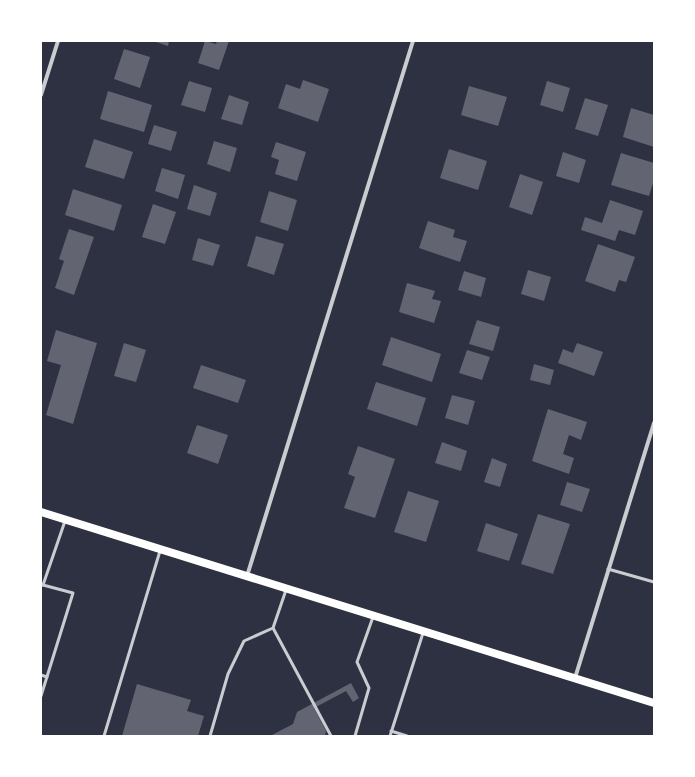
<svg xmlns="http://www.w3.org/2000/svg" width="695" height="777" font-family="'Space Grotesk',sans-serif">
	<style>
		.building { fill: #626471 }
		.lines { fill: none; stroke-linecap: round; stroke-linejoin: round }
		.service { stroke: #caccd0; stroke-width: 3 }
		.minor { stroke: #caccd0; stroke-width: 4 }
		.secondary { stroke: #fff; stroke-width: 8 }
	</style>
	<rect width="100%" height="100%" fill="#2d3142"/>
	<!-- building -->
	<g class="building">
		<polygon points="153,41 169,41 168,46"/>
		<polygon points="205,41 216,44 217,41 229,41 219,70 198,63"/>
		<polygon points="124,49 150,57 140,88 114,79"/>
		<polygon points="303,80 329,89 318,122 278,108 286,84 300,89"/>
		<polygon points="189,81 212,88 205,112 181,105"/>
		<polygon points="547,81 570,88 563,112 540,105"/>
		<polygon points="469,86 507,97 498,126 461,115"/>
		<polygon points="108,91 152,105 144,132 100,119"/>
		<polygon points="229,95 249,102 242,125 221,119"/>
		<polygon points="585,98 608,105 598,136 575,129"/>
		<polygon points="631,108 654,115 654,147 623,137"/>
		<polygon points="154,125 177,132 171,151 148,144"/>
		<polygon points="94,139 133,152 124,179 85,167"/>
		<polygon points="214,141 237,148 230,172 207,164"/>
		<polygon points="276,142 306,152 297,181 275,174 279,160 271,157"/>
		<polygon points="449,149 487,161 478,190 440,178"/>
		<polygon points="563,152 586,160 579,183 556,176"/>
		<polygon points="621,153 654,163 654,180 649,196 611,185"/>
		<polygon points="162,168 185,175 178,199 155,191"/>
		<polygon points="520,174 543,182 532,215 509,207"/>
		<polygon points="194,185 217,193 210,216 187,209"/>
		<polygon points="73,189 122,205 114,231 65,215"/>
		<polygon points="269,191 297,200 288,231 260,222"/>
		<polygon points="610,200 643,211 635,235 619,230 615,241 581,230 585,217 602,223"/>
		<polygon points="153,204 176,212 165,244 142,237"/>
		<polygon points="428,221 455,230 453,237 467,241 460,262 419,248"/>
		<polygon points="69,229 94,237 74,295 55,288 64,261 59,259"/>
		<polygon points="256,236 284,244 274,275 247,266"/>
		<polygon points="198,238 220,245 213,266 192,260"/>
		<polygon points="598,244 635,257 626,282 619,280 615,292 585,281"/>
		<polygon points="528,270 551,277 544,301 521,294"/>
		<polygon points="464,271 486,278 481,297 458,290"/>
		<polygon points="407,283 435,291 432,299 441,301 434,323 399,312"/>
		<polygon points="477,320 500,327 493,351 469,344"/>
		<polygon points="56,330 97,343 73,424 46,415 61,365 47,361"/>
		<polygon points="391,337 441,354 432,382 382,365"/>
		<polygon points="124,343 146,350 136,382 114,376"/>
		<polygon points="577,343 603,352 594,376 558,363 563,349 573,353"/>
		<polygon points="467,350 490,357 482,380 459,373"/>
		<polygon points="534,364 554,370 550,385 530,380"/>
		<polygon points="201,365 246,380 238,403 193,388"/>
		<polygon points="376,382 426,398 417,426 367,409"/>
		<polygon points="452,395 475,401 468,425 445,418"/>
		<polygon points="548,409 587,422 581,440 569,435 563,454 574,458 569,474 532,461"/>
		<polygon points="197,425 228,435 218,464 187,453"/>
		<polygon points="442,442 467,451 461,471 435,463"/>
		<polygon points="358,446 395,459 375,518 344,508 355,477 348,474"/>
		<polygon points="492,458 507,464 500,487 484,482"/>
		<polygon points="567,482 590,489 582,512 560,505"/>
		<polygon points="408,491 439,501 426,542 394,532"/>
		<polygon points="538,514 570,524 553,574 521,564"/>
		<polygon points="486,523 518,534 509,561 477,551"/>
		<polygon points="351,683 359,698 353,702 346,691 314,708 326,731 325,736 270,736 293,724 297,712"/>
		<polygon points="137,684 191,700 187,711 204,716 198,736 122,736"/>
	</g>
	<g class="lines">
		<!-- service -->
		<g class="service">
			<polyline points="608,569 654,582"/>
			<polyline points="41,585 43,585 65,521"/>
			<polyline points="273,628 331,736"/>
			<polyline points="41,675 47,677"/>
			<polyline points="41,696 73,593 43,585"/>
			<polyline points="391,731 407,736"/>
			<polyline points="104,736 160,551"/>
			<polyline points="210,736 228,674 244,641 273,628 286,590"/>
			<polyline points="355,736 369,688 357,662 373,617"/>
			<polyline points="390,736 423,633"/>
		</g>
		<!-- minor -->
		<g class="minor">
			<polyline points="41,95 58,41"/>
			<polyline points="247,576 413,41"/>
			<polyline points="575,678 654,423"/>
		</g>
		<!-- secondary -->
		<polyline class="secondary" points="41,512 654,703"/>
	</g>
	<!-- border -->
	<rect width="695" height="777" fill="none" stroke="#ffffff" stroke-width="84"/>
</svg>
